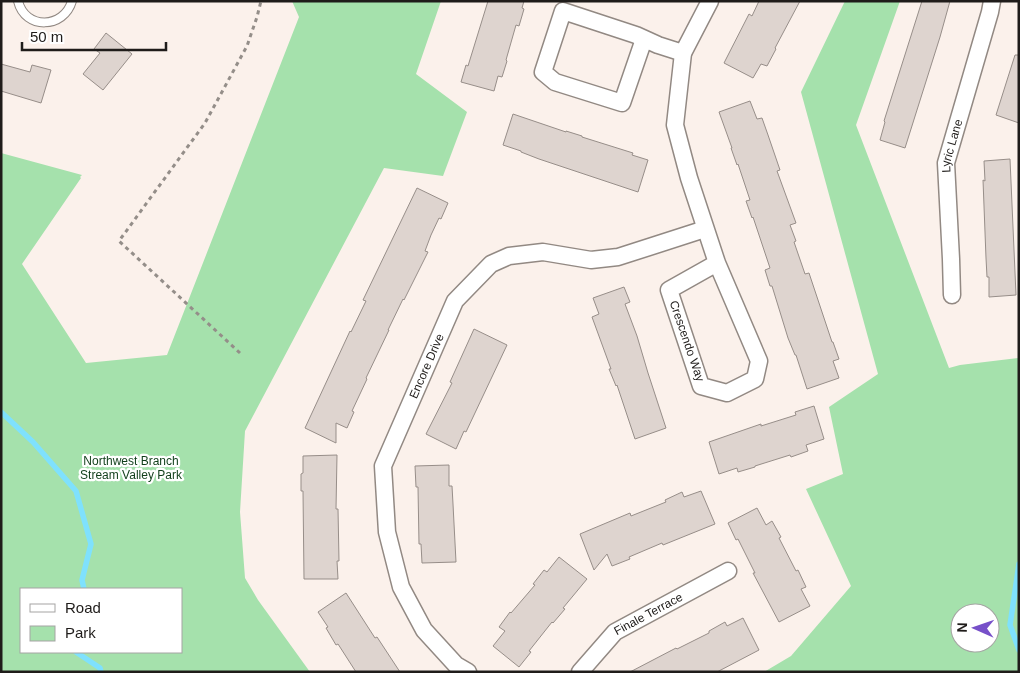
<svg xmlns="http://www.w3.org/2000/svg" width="1020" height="673" font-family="Helvetica,sans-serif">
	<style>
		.green { fill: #a5e1ac; fill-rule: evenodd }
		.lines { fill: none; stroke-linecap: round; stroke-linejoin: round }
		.stream { stroke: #7fe1fd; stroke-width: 5.5 }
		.building { fill: #ded4cf; stroke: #978e89 }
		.lane-casing { stroke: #928983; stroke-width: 10 }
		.street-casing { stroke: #928983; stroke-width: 19 }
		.path { stroke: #948e89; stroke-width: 3; stroke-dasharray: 4 4; stroke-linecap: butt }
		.lane { stroke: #fff; stroke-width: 8 }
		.street { stroke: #fff; stroke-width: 16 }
		.labels { text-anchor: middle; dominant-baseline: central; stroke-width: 4.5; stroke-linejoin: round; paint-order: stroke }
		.street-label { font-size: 12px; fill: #1f1c1a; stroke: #fff }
		.park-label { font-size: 12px; fill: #103e1a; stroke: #fff }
	</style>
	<rect width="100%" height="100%" fill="#fbf1eb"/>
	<!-- green -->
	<g class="green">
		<path d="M 292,1 L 441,1 L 416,74 L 467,112 L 443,176 L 384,168 L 245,431 L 240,512 L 245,578 L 258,600 L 310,672 L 1,672 L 1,153 L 82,175 L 80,177 L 81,178 L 22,264 L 86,363 L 167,355 L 299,17 ZM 21,589 L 181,589 L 181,652 L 21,652 Z"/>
		<path d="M 845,1 L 900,1 L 856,125 L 949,368 L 960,365 L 1019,358 L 1019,672 L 764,672 L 791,656 L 851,586 L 806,489 L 843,474 L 829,407 L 878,374 L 801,92 ZM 960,613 L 990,613 L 990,643 L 960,643 Z"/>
	</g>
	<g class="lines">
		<!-- stream -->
		<g class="stream">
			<polyline points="1,412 33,442 76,491 91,544 82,580 84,589"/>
			<polyline points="1019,564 1010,625 1019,650"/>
			<polyline points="76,652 100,668 101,672"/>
		</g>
	</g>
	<!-- building -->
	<g class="building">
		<polygon points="488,1 524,1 522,8 524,9 519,26 516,25 506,60 507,61 502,77 498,76 494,91 461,82 466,65 468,66"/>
		<polygon points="759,1 800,1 775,48 776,49 767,66 761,64 753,78 724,63 749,14 752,16"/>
		<polygon points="922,1 950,1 940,37 905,148 880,140 885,122 884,121"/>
		<polygon points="106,33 132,54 103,90 83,74 100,53 94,49"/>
		<polygon points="1015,55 1019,55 1019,123 996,115"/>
		<polygon points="1,64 30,72 32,65 51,70 41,103 1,91"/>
		<polygon points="750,101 757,119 762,118 768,135 780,170 777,171 796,223 790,225 796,241 794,242 805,274 809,273 832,342 833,342 839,359 833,361 839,378 807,389 796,355 795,355 788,338 772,286 770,286 765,270 770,268 753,217 752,218 746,201 750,200 738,164 737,165 731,148 732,148 719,112"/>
		<polygon points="513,114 566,132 566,131 582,136 582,137 633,153 632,155 648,160 638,192 539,159 521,152 521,151 503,145"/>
		<polygon points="1010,159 1016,295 989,297 989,277 987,277 986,258 983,180 985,181 984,161"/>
		<polygon points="417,188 448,203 441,219 439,218 431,235 425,251 428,252 404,300 403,299 388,330 389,330 366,378 367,379 352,411 354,412 347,428 336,423 336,443 305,428 350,331 351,332 366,301 363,300"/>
		<polygon points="624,287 630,302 625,304 637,336 648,373 666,428 635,439 617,385 616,386 609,369 611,369 592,317 599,314 593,298"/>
		<polygon points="474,329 507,345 466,432 464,431 456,449 426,434 452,383 450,382"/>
		<polygon points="814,406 824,439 806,445 808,451 791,457 790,455 755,466 755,467 738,472 737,468 719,474 709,442 761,424 761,426 796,415 795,412"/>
		<polygon points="337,455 336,509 338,509 339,561 337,561 338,579 304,579 303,491 301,491 301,474 303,473 303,456"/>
		<polygon points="449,465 449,486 452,486 453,504 456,562 422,563 421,544 419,544 418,487 416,487 415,466"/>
		<polygon points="701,491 715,524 663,545 662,543 629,557 630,559 612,566 607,554 594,570 580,534 630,513 631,516 666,502 665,500 682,492 684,497"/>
		<polygon points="757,508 766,525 772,521 781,537 779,538 796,571 798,570 806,587 801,589 810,606 779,622 753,573 755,573 738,539 736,540 728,523"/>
		<polygon points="559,557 587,579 563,608 565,609 553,623 552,622 529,651 531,652 519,667 493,646 505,631 499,627 510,612 511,613 535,585 533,584 544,570 547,572"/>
		<polygon points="346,593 375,638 377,637 400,672 356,672 338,644 336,645 326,628 328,627 318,612"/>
		<polygon points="743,618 759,650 717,672 630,672 676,648 677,649 709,633 709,631 725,622 727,626"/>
	</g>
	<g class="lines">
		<defs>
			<path id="lane" d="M 18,1 C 25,30 64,29 72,1"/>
			<g id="street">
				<polyline points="710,1 683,53 675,125 689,178 717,263 759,361 755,379 727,393 701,386 669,290 717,263"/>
				<polyline points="644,39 622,103 555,82 543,72 563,11 636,35 658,45 683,53"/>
				<path id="s1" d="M 952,295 L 951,259 L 946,163 L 990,12 L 992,1"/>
				<path id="s2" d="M 468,672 L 456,665 L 424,630 L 401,587 L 387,532 L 383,466 L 455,301 L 491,264 L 509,256 L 543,252 L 591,260 L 618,257 L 705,229"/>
				<path id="s3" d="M 580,672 L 615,632 L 728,571"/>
			</g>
		</defs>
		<!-- lane casing -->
		<use href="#lane" class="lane-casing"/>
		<!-- street casing -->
		<use href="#street" class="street-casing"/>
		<!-- path -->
		<polyline class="path" points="240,353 119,241 205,123 247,46 257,17 261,1"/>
		<!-- lane -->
		<use href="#lane" class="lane"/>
		<!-- street -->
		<use href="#street" class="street"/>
	</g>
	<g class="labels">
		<!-- street labels -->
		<g class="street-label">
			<text stroke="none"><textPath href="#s1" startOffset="150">Lyric Lane</textPath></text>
			<text transform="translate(687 341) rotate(71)">Crescendo Way</text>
			<text stroke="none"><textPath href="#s2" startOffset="342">Encore Drive</textPath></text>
			<text stroke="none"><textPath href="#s3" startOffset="91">Finale Terrace</textPath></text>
		</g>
		<!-- park labels -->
		<g class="park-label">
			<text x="131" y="461">Northwest Branch<tspan x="131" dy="14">Stream Valley Park</tspan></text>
		</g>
	</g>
	<!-- border -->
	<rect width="1020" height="673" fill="none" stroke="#1f1c1a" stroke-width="5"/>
	<!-- legend -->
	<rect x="20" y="588" width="162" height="65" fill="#ffffff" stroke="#a5a4a3"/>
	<rect x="30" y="604" width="25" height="8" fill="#ffffff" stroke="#a5a4a3"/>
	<text x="65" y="613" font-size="15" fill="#1f1c1a">Road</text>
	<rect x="30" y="626" width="25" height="15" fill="#a5e1ac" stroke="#a5a4a3"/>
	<text x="65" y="638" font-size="15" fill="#1f1c1a">Park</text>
	<!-- north arrow -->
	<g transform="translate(975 628) rotate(272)"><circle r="24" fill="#ffffff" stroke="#a5a4a3"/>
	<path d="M0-4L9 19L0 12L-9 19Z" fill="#7750c9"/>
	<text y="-8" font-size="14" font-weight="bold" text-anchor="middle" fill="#1f1c1a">N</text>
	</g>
	<!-- scale -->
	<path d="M22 42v8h144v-8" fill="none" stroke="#1f1c1a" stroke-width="2.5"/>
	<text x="30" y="42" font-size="15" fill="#1f1c1a" stroke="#ffffff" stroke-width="4" paint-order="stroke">50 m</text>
</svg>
